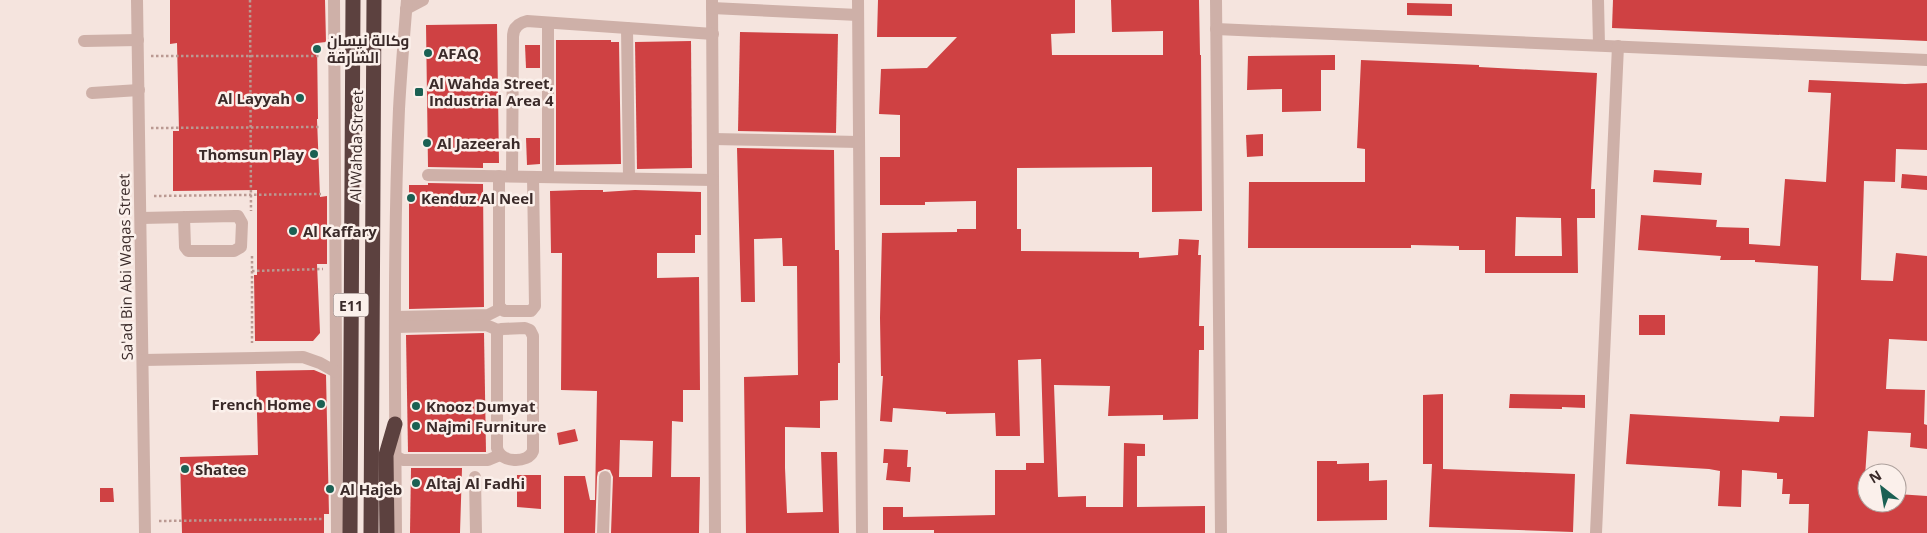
<svg xmlns="http://www.w3.org/2000/svg" width="1927" height="533" font-family="'Open Sans',Cairo,sans-serif">
	<style>
		.building { fill: #cf4143; fill-rule: evenodd }
		.lines { fill: none; stroke-linecap: round; stroke-linejoin: round }
		.path { stroke: #ba9992; stroke-width: 2.5; stroke-dasharray: 2.5 2.5; stroke-linecap: butt }
		.minor { stroke: #ceb0a8; stroke-width: 12 }
		.highway { stroke: #5c413f; stroke-width: 15 }
		.poi-dot { fill: #1b6053; stroke: #fbf0eb; stroke-width: 2 }
		.labels { text-anchor: middle; dominant-baseline: central; stroke-width: 5; stroke-linejoin: round; paint-order: stroke }
		.shield { fill: #fbf0eb; stroke: #746563; stroke-width: 1 }
		.shield-label { font-size: 14px; font-weight: bold; fill: #3a2a29 }
		.poi-label { font-size: 15px; font-weight: bold; fill: #3a2a29; stroke: #fbf0eb; text-anchor: start }
		.street-label { font-size: 15px; fill: #3a2a29; stroke: #fbf0eb }
	</style>
	<rect width="100%" height="100%" fill="#f5e4de"/>
	<!-- building -->
	<g class="building">
		<polygon points="170,0 325,0 326,42 317,43 318,119 317,119 320,197 327,196 327,264 317,264 320,333 313,341 255,341 254,275 257,275 257,190 173,191 173,131 179,131 177,43 170,44"/>
		<polygon points="878,0 1075,0 1075,33 1051,34 1052,55 1163,55 1163,31 1112,32 1111,0 1199,0 1200,55 1201,55 1202,211 1152,212 1152,167 1017,168 1017,229 1021,229 1021,251 1139,252 1139,258 1178,255 1179,239 1199,240 1198,255 1201,255 1199,326 1204,326 1204,350 1199,350 1198,419 1163,420 1163,415 1108,416 1110,386 1054,385 1058,497 1086,496 1086,507 1123,507 1124,443 1145,444 1145,456 1137,456 1137,507 1205,506 1205,533 934,533 934,530 883,530 883,507 903,507 903,517 995,515 995,470 1026,470 1026,463 1044,463 1041,359 1018,360 1020,436 996,436 995,413 946,414 946,412 893,408 892,422 880,421 883,376 881,376 880,318 882,233 957,232 957,229 976,229 976,201 925,202 925,205 880,205 880,157 900,157 900,115 879,114 881,69 927,68 957,37 877,37"/>
		<polygon points="1613,0 1927,0 1927,41 1612,28"/>
		<polygon points="1407,3 1452,4 1452,16 1407,15"/>
		<polygon points="497,24 499,163 483,163 483,168 428,167 426,25"/>
		<polygon points="740,32 838,34 836,133 738,131"/>
		<polygon points="556,40 611,40 611,42 619,42 621,164 556,165"/>
		<polygon points="691,41 692,168 637,169 635,42"/>
		<polygon points="525,45 540,45 540,68 526,68"/>
		<polygon points="1335,55 1335,70 1321,70 1321,111 1282,112 1282,89 1247,90 1248,56"/>
		<path d="M 1361,60 L 1479,65 L 1479,67 L 1597,73 L 1591,189 L 1595,189 L 1595,218 L 1577,218 L 1578,273 L 1485,273 L 1485,250 L 1459,250 L 1459,246 L 1411,245 L 1411,248 L 1248,248 L 1249,182 L 1365,182 L 1365,149 L 1357,148 ZM 1516,217 L 1561,218 L 1562,256 L 1515,256 Z"/>
		<polygon points="1809,80 1905,84 1927,83 1927,150 1896,149 1895,182 1864,181 1861,280 1893,281 1896,253 1927,256 1927,341 1889,339 1886,389 1925,390 1924,424 1927,425 1927,449 1910,447 1911,433 1868,431 1864,492 1867,493 1867,503 1897,503 1897,494 1927,496 1927,533 1808,533 1809,504 1789,504 1790,494 1782,494 1783,479 1777,479 1777,473 1742,470 1741,507 1718,506 1720,471 1709,469 1626,464 1630,414 1779,422 1780,416 1814,417 1818,266 1755,262 1755,260 1720,260 1721,256 1638,250 1641,215 1717,220 1716,227 1749,228 1749,244 1780,246 1785,179 1826,182 1831,93 1808,92"/>
		<polygon points="1263,134 1263,156 1247,157 1246,135"/>
		<polygon points="526,138 540,138 540,164 527,165"/>
		<polygon points="737,148 834,150 835,250 839,250 840,363 838,363 838,400 820,401 820,428 785,427 785,468 787,513 823,512 821,452 837,452 839,533 746,533 744,377 798,375 797,266 783,266 782,238 754,239 755,302 741,302"/>
		<polygon points="1654,170 1702,173 1701,185 1653,182"/>
		<polygon points="1902,174 1927,176 1927,190 1901,188"/>
		<polygon points="428,183 483,184 484,307 409,309 409,185 428,185"/>
		<path d="M 580,190 L 603,190 L 603,192 L 635,190 L 701,192 L 701,235 L 695,235 L 695,253 L 657,253 L 657,278 L 699,277 L 700,390 L 683,390 L 683,422 L 672,421 L 671,477 L 700,477 L 699,533 L 611,533 L 613,477 L 610,470 L 605,469 L 598,472 L 597,477 L 595,533 L 564,533 L 564,476 L 585,476 L 590,500 L 595,500 L 597,391 L 561,390 L 562,253 L 551,253 L 550,191 ZM 620,440 L 653,441 L 652,477 L 619,477 Z"/>
		<rect x="1639" y="315" width="26" height="20"/>
		<polygon points="484,333 486,452 408,452 406,335"/>
		<polygon points="314,370 326,375 329,514 324,514 324,533 182,533 180,457 258,455 256,371"/>
		<polygon points="1443,394 1443,469 1575,474 1573,532 1429,527 1432,464 1423,464 1423,395"/>
		<polygon points="1510,394 1585,395 1585,408 1562,407 1562,409 1509,408"/>
		<polygon points="575,429 578,441 559,445 557,433"/>
		<polygon points="884,449 908,450 907,467 911,467 910,482 886,480 888,463 883,463"/>
		<polygon points="1317,461 1337,461 1337,464 1369,463 1369,481 1387,480 1387,520 1317,521"/>
		<polygon points="411,468 462,468 460,533 410,533"/>
		<polygon points="517,475 541,475 541,509 517,507"/>
		<polygon points="100,488 113,488 114,502 100,502"/>
	</g>
	<g class="lines">
		<!-- path -->
		<g class="path">
			<polyline points="250,0 251,211"/>
			<polyline points="151,56 320,56"/>
			<polyline points="151,128 321,127"/>
			<polyline points="154,196 321,194"/>
			<polyline points="252,256 252,343"/>
			<polyline points="252,271 323,269"/>
			<polyline points="159,521 323,519"/>
		</g>
		<!-- minor -->
		<g class="minor">
			<polyline points="137,0 145,533"/>
			<polyline points="334,0 337,533"/>
			<polyline points="712,0 715,533"/>
			<polyline points="858,0 862,533"/>
			<polyline points="1216,0 1221,533"/>
			<polyline points="1598,0 1599,45"/>
			<polyline points="712,8 858,15"/>
			<polyline points="406,9 423,0"/>
			<polyline points="627,28 629,178"/>
			<polyline points="1216,29 1927,60"/>
			<polyline points="84,41 138,40"/>
			<polyline points="92,93 139,90"/>
			<polyline points="713,139 859,142"/>
			<polyline points="428,175 713,180"/>
			<polyline points="499,176 499,306 504,311 531,311 535,306 533,177"/>
			<path d="M 512,176 L 513,37 C 513,28 518,23 527,21 L 713,34"/>
			<polyline points="548,177 548,23"/>
			<polyline points="141,218 235,216 238,216 242,223 241,247 234,251 188,251 185,247 184,217"/>
			<polyline points="395,317 488,315 500,309"/>
			<polyline points="395,327 486,325 498,330"/>
			<path d="M 525,328 L 530,330 L 533,336 L 533,451 C 528,464 500,463 497,448 L 497,333 L 501,329 Z"/>
			<polyline points="143,360 303,357 320,363 336,372"/>
			<polyline points="395,456 403,460 488,460 500,455"/>
			<polyline points="475,477 476,533"/>
			<path d="M 396,533 C 395,392 393,250 399,109 C 401,73 404,36 407,0"/>
			<polyline points="603,533 605,477"/>
			<polyline points="1596,533 1618,46"/>
		</g>
		<!-- highway -->
		<g class="highway">
			<polyline points="350,533 353,0"/>
			<polyline points="371,533 374,0"/>
			<polyline points="387,533 386,455 395,424"/>
		</g>
	</g>
	<!-- markers -->
	<g class="poi-dot">
		<circle cx="317" cy="49" r="5"/>
		<circle cx="428" cy="53" r="5"/>
		<rect x="414" y="87" width="10" height="10" rx="2.5"/>
		<circle cx="300" cy="98" r="5"/>
		<circle cx="427" cy="143" r="5"/>
		<circle cx="314" cy="154" r="5"/>
		<circle cx="411" cy="198" r="5"/>
		<circle cx="293" cy="231" r="5"/>
		<circle cx="321" cy="404" r="5"/>
		<circle cx="416" cy="406" r="5"/>
		<circle cx="416" cy="426" r="5"/>
		<circle cx="185" cy="469" r="5"/>
		<circle cx="416" cy="483" r="5"/>
		<circle cx="330" cy="489" r="5"/>
	</g>
	<g class="labels">
		<!-- shield labels -->
		<rect class="shield" x="333.5" y="293.5" width="35" height="23" rx="4"/>
		<g class="shield-label">
			<text x="351" y="305">E11</text>
		</g>
		<!-- poi labels -->
		<g class="poi-label">
			<text x="327" y="40">وكالة نيسان<tspan x="327" dy="17">الشارقة</tspan></text>
			<text x="438" y="53">AFAQ</text>
			<text x="429" y="83">Al Wahda Street,<tspan x="429" dy="17">Industrial Area 4</tspan></text>
			<text x="290" y="98" text-anchor="end">Al Layyah</text>
			<text x="437" y="143">Al Jazeerah</text>
			<text x="304" y="154" text-anchor="end">Thomsun Play</text>
			<text x="421" y="198">Kenduz Al Neel</text>
			<text x="303" y="231">Al Kaffary</text>
			<text x="311" y="404" text-anchor="end">French Home</text>
			<text x="426" y="406">Knooz Dumyat</text>
			<text x="426" y="426">Najmi Furniture</text>
			<text x="195" y="469">Shatee</text>
			<text x="426" y="483">Altaj Al Fadhi</text>
			<text x="340" y="489">Al Hajeb</text>
		</g>
		<!-- street labels -->
		<g class="street-label">
			<text transform="translate(356 146) rotate(-89)">Al Wahda Street</text>
			<text transform="translate(125 267) rotate(-91)">Sa'ad Bin Abi Waqas Street</text>
		</g>
	</g>
	<!-- north arrow -->
	<g transform="translate(1882 488) rotate(329)"><circle r="24" fill="#fbf0eb" stroke="#aea19d"/>
	<path d="M0-4L9 19L0 12L-9 19Z" fill="#1b6053"/>
	<text y="-8" font-size="14" font-weight="bold" text-anchor="middle" fill="#3a2a29">N</text>
	</g>
</svg>
